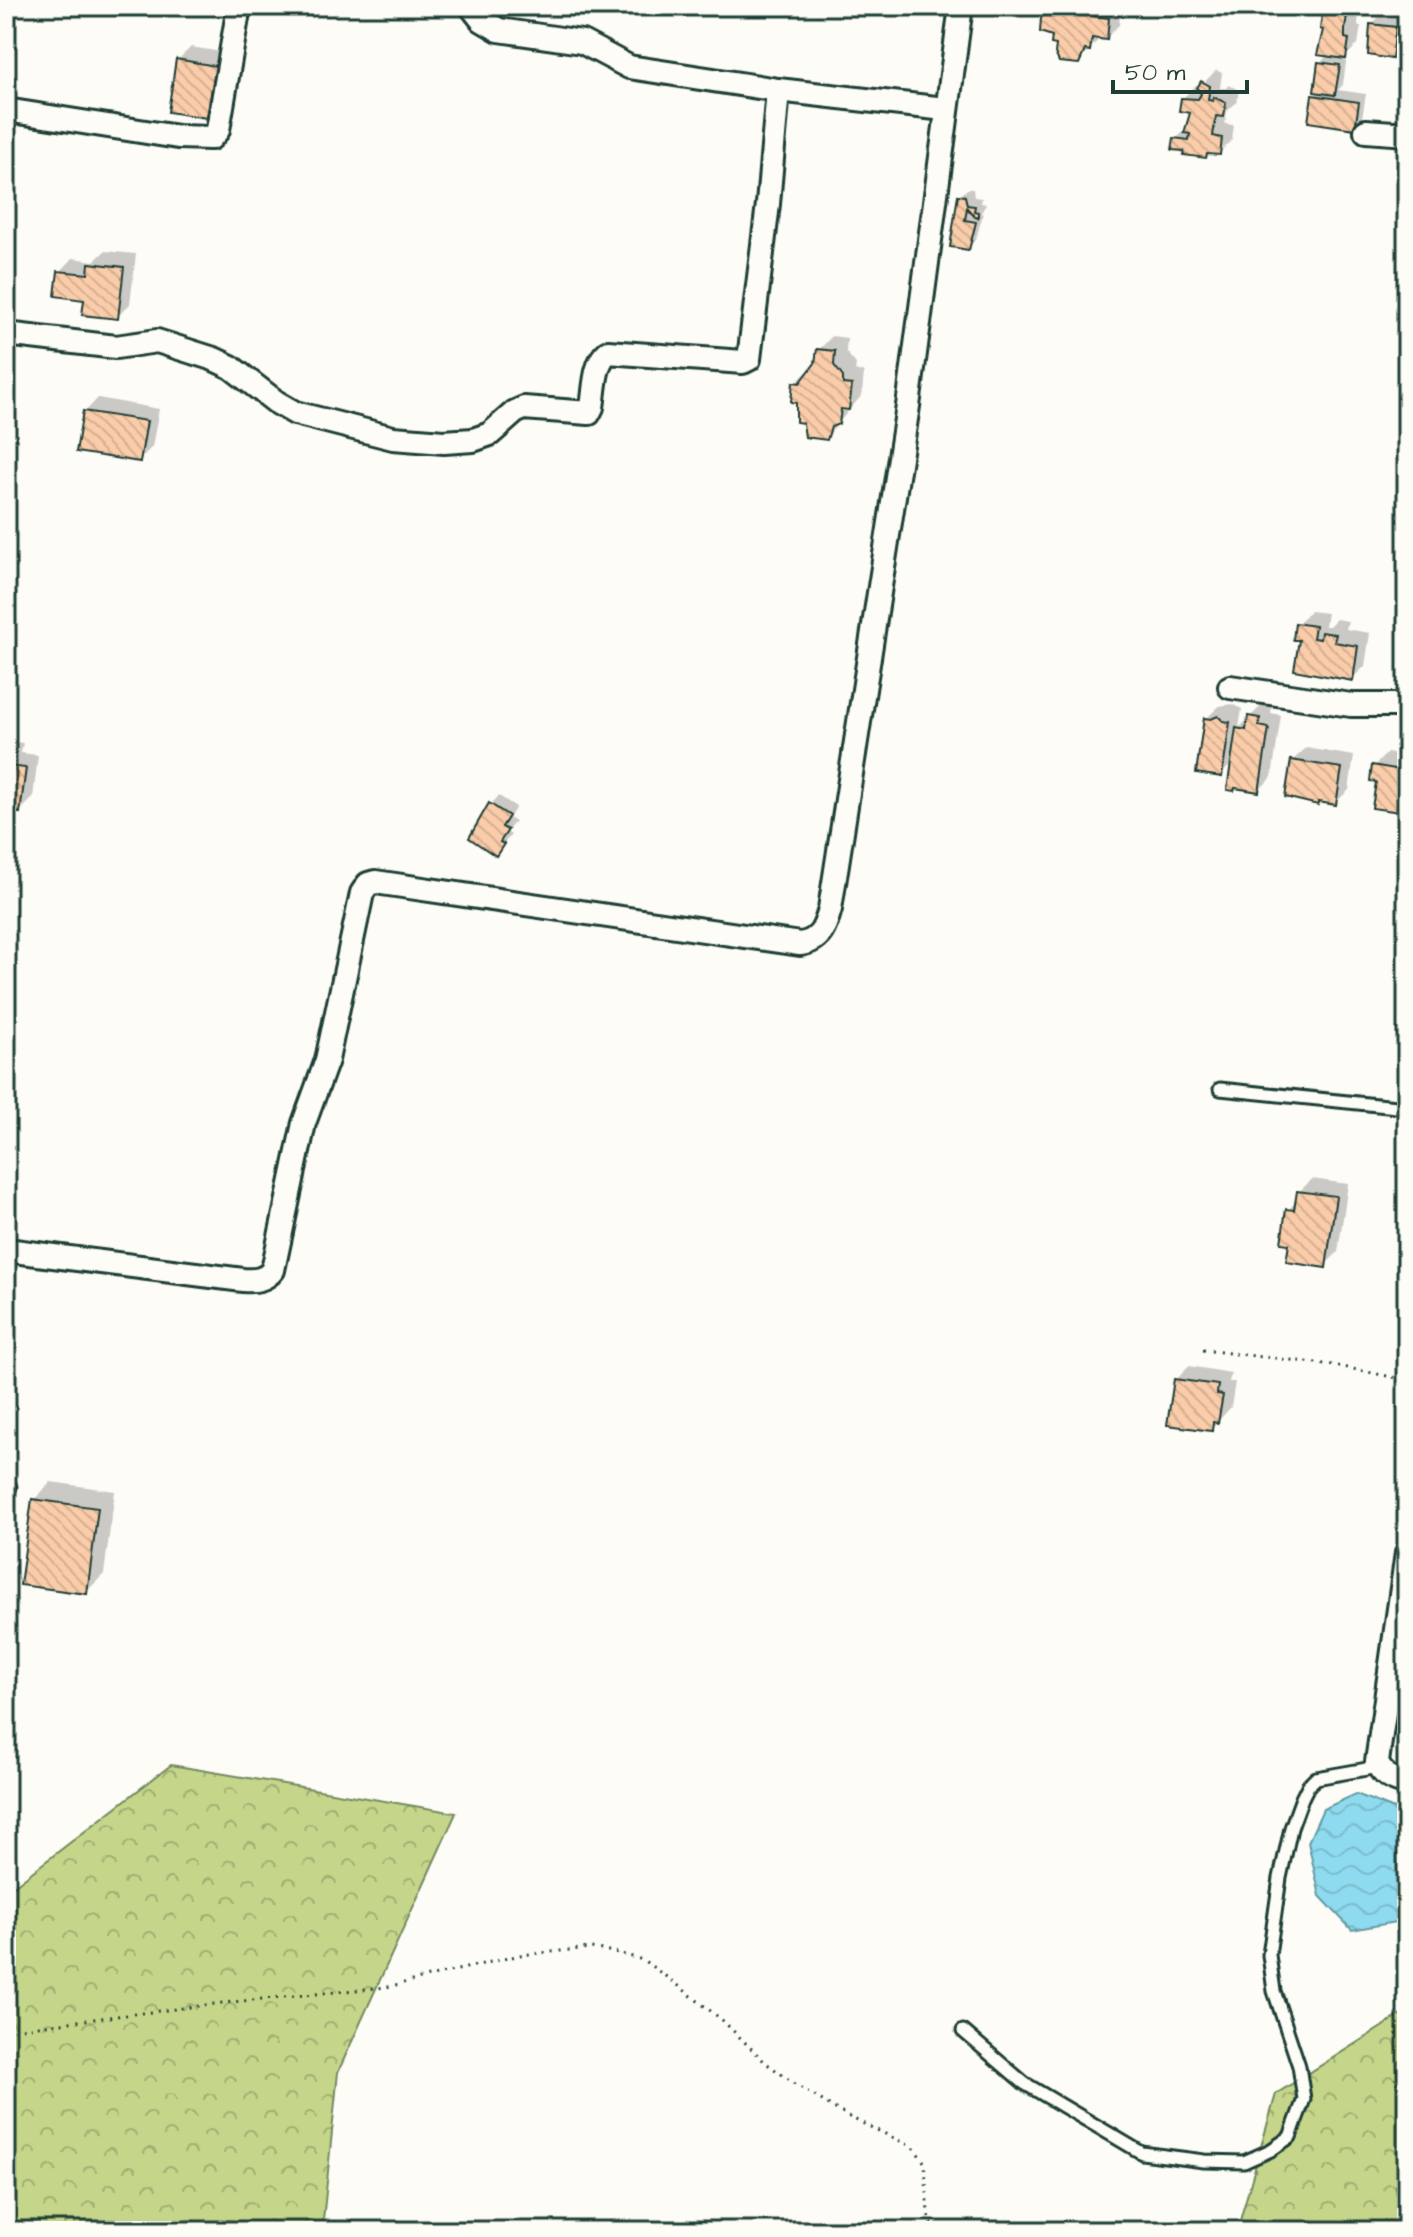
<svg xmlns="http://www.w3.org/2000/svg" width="1413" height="2237" font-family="'Architects Daughter',sans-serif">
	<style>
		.forest { fill: url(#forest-crowns); stroke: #728a5f; stroke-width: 2 }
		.water { fill: url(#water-waves); stroke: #629ba4; stroke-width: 2 }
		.shadow { fill: #0003 }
		.building { fill: url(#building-back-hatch); stroke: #1f3d34; stroke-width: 2 }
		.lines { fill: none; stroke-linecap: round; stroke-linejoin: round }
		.lane-casing { stroke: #1f3d34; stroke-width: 17 }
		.street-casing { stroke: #1f3d34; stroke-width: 28 }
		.path { stroke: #1f3d34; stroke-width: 3; stroke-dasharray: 2 6; stroke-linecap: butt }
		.lane { stroke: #fdfcf7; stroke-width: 11 }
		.street { stroke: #fdfcf7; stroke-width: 22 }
	</style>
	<defs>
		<pattern id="forest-crowns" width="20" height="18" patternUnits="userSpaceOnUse" patternTransform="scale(2)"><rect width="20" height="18" fill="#c5d68a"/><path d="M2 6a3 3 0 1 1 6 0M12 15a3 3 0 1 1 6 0" fill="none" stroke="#9faf72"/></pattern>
		<pattern id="water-waves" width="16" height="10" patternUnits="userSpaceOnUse" patternTransform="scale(2)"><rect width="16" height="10" fill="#8edaee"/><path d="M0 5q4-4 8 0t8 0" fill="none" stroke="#7abccd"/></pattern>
		<pattern id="building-back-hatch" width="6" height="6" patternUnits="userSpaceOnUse" patternTransform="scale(2)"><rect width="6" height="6" fill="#facca9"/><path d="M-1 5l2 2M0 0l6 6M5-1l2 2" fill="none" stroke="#d6b092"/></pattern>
	</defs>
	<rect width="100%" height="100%" fill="#fdfcf7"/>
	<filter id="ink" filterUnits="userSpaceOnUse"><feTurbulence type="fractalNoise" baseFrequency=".0125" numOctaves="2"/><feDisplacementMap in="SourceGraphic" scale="16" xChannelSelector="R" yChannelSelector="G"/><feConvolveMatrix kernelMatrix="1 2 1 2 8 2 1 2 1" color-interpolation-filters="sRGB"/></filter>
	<g filter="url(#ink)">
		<!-- forest -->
		<g class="forest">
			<polygon points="171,1765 456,1813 338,2072 322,2231 6,2231 6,1892"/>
			<polygon points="1407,2011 1407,2231 1237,2231 1276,2094"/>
		</g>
		<!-- water -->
		<polygon class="water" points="1356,1794 1407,1814 1407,1920 1352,1930 1320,1896 1308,1842 1323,1809"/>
		<!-- shadow -->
		<g class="shadow">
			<polygon points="1055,6 1121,6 1119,25 1106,38 1101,37 1078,62 1058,43 1043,18"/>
			<polygon points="1325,6 1359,6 1358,26 1361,26 1358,44 1347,55 1343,85 1338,90 1366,94 1362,118 1354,127 1314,96 1319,91 1320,63 1328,55"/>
			<polygon points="1380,16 1404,19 1400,48 1391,56 1372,24"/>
			<polygon points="191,47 228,53 220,103 207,116 178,60"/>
			<polygon points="1216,70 1222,73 1220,88 1226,88 1229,85 1239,90 1237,102 1227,111 1225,124 1234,125 1232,140 1219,153 1209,152 1205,156 1176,139 1188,127 1192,111 1182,99 1196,85 1201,86"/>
			<polygon points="967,189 973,189 974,197 982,198 981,203 986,204 981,213 983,214 976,239 968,248 958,198"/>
			<polygon points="105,251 136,254 130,304 117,317 86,298 60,272 73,258 94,261"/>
			<polygon points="832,336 847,338 846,352 856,364 855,371 864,372 862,395 826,438 795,383 809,370 812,370 817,364 819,350"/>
			<polygon points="98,398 159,409 152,447 139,460 85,412"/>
			<polygon points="1310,611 1327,613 1325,626 1329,626 1336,619 1348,621 1346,629 1370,633 1365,666 1352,679 1301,639 1297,624"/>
			<polygon points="1232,704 1242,709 1239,728 1263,704 1272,705 1271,713 1281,715 1272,777 1259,790 1233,763 1221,774 1206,719 1219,706"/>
			<polygon points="12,742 23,743 21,753 38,755 33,798 20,811 6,809 6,748"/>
			<polygon points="1306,748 1354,756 1349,790 1335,803 1320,801 1317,803 1292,761"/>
			<polygon points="1387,753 1407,756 1407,809 1378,781 1374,766"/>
			<polygon points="499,796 516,807 509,818 515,821 507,832 511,835 496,853 471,837 491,804"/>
			<polygon points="1312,1179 1348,1184 1338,1252 1325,1265 1288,1210 1297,1201 1299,1192"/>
			<polygon points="1189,1366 1231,1373 1229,1382 1235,1382 1231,1407 1211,1429 1176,1380"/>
			<polygon points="51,1482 115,1491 104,1574 86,1592 34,1500"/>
		</g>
		<!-- building -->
		<g class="building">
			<polygon points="1058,6 1094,6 1094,16 1109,18 1107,40 1092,38 1090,51 1085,50 1079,64 1059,62 1055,53 1056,45 1051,44 1052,36 1040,32 1041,18 1045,13 1053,17"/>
			<polygon points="1323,6 1348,6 1345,30 1345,38 1349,39 1346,59 1317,55 1323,30 1320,29"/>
			<polygon points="1370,24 1396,27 1392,59 1368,55"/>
			<polygon points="176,59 216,66 207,118 168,112"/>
			<polygon points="1318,62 1340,65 1335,95 1314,92"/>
			<polygon points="1201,81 1210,86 1208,100 1213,101 1214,97 1226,103 1224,117 1216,116 1213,136 1222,138 1220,155 1207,154 1206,158 1183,155 1184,151 1172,150 1174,138 1189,140 1190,134 1184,133 1190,113 1179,111 1181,98 1198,99 1201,94 1197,88"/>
			<polygon points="1312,95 1359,102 1355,129 1308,122"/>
			<polygon points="958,195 965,196 967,205 975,206 974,211 978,212 978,218 975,217 967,208 965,220 976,222 969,250 950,247"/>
			<polygon points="89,263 124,267 118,319 82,315 84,300 55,296 58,271 88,274"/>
			<polygon points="817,349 835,351 834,365 843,377 843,384 852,385 849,410 841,409 839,424 831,427 827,440 805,437 803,423 796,422 796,403 791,402 793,382 800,383 815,363"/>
			<polygon points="83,411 147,421 140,462 76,452"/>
			<polygon points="1295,623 1315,626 1313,638 1320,639 1321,632 1336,634 1334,642 1358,646 1353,681 1294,670 1299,640 1293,640"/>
			<polygon points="1218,716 1223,721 1230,722 1222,777 1196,773 1204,718 1211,719"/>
			<polygon points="1248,716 1260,718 1259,726 1269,728 1259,792 1235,788 1234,791 1227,790 1236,728 1246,730"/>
			<polygon points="6,756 10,756 9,766 26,768 20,813 6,811"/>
			<polygon points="1291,760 1342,768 1336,805 1318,802 1318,805 1285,797"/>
			<polygon points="1372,765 1407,771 1407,813 1372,808 1376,782 1370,781"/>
			<polygon points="489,803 509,816 502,827 508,830 500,842 504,844 496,856 469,838"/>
			<polygon points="1297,1191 1336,1196 1326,1268 1286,1262 1289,1244 1281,1243 1286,1209 1294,1210"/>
			<polygon points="1174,1379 1218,1385 1217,1394 1223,1395 1218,1423 1213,1422 1212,1431 1167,1425"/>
			<polygon points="32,1499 98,1508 87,1594 20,1585"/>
		</g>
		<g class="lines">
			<defs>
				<g id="lane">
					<polyline points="1220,1089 1407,1108"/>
					<polyline points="6,1481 10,1487"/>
					<polyline points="963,2031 1024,2083 1142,2153 1204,2161 1244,2162 1271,2150 1290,2137 1304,2099 1299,2066 1274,1991 1269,1955 1280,1878 1291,1828 1302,1798 1308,1786 1316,1778 1378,1767"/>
				</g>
				<g id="street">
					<polyline points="471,6 482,20 499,30 582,42 629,67 778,90 945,109"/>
					<polyline points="6,110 178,137 211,138 218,130 239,6"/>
					<polyline points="1366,131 1407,134"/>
					<path d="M 6,334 L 116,347 L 157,341 L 214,359 L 231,367 L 276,402 L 295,413 L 393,438 L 444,442 L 473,440 L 490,434 L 515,412 L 524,408 L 589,413 L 592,407 C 595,390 594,363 608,352 L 743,362 L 749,359 L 768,204 L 778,90"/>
					<polyline points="1230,687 1351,705 1407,705"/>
					<path d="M 6,1250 L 243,1280 C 255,1281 265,1280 273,1270 L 304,1123 L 327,1060 L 362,893 L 368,884 L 375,882 L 800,944 C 821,941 825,927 830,909 L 908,406 L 961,6"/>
					<path d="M 1407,1553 L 1377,1762 C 1381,1775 1394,1781 1407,1783"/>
				</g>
			</defs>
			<!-- lane casing -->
			<use href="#lane" class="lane-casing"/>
			<!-- street casing -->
			<use href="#street" class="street-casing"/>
			<!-- path -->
			<g class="path">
				<polyline points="1203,1350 1333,1365 1407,1380"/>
				<polyline points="6,2030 222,2003 387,1987 520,1955 591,1948 614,1952 643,1960 679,1986 722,2020 766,2063 798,2086 847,2116 913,2147 925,2163 928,2214 935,2231"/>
			</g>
			<!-- lane -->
			<use href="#lane" class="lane"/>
			<!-- street -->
			<use href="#street" class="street"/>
		</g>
	</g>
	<!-- margin -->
	<rect width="1413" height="2237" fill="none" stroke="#fdfcf7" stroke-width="32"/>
	<rect x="16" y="16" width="1381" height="2205" fill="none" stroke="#1f3d34" stroke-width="3" filter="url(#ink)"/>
	<!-- scale -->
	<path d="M1113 80v12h134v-12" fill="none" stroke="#1f3d34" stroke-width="4"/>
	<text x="1125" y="80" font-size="24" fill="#1f3d34" stroke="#fdfcf7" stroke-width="6" paint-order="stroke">50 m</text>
</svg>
